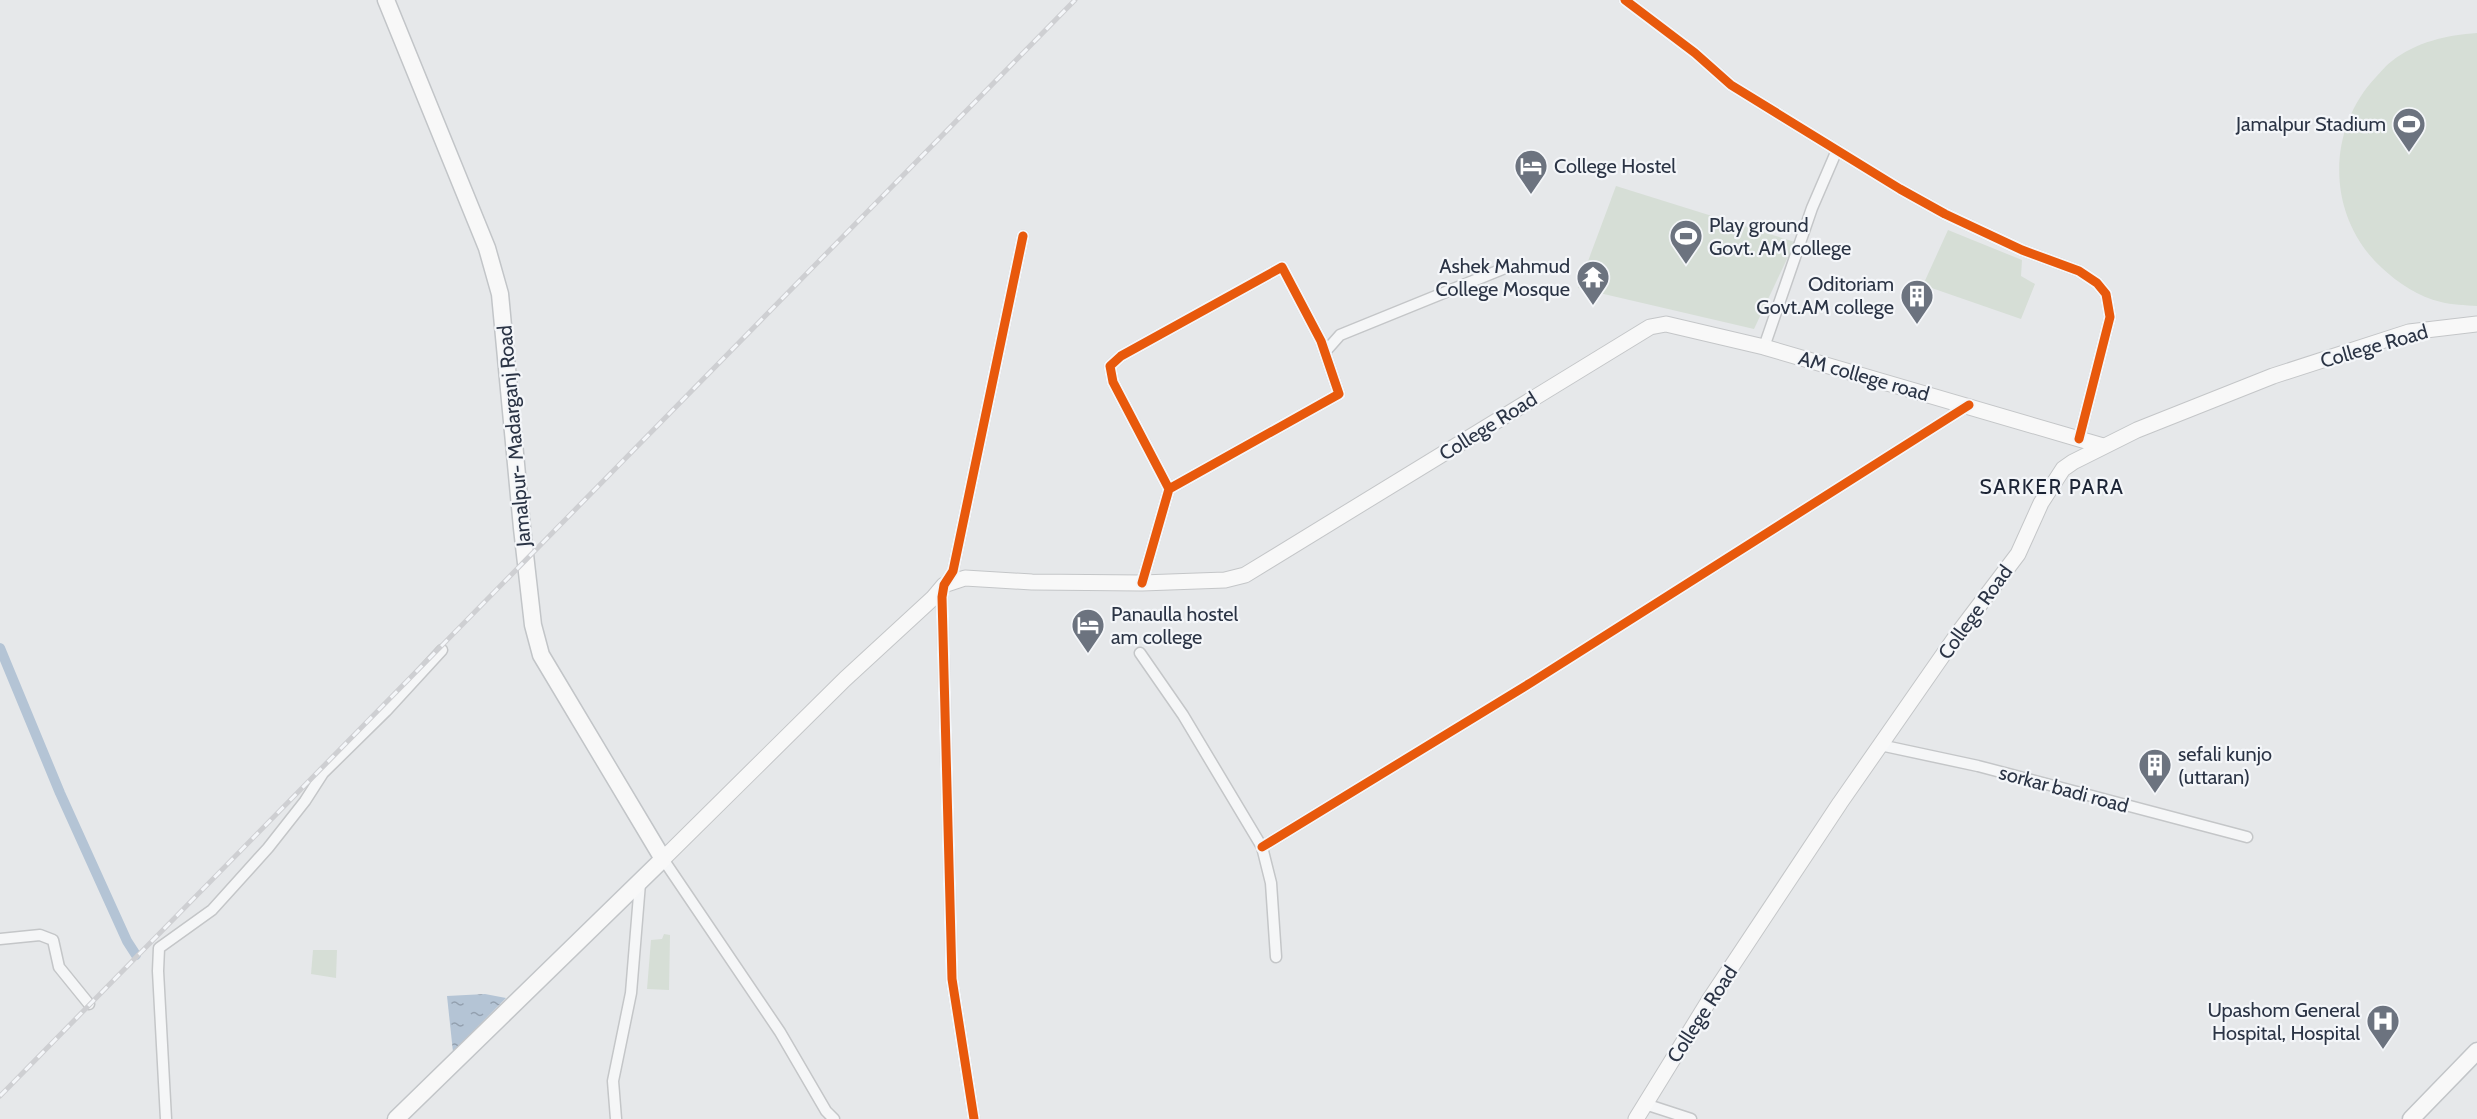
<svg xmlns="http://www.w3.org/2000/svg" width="2477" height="1119" font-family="Cabin,sans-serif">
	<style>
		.park { fill: #d6ded6 }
		.water { fill: url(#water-ripples) }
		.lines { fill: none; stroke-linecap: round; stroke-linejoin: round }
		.canal { stroke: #b4c4d5; stroke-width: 10 }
		.minor-casing { stroke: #c4c6c8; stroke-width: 13 }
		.secondary-casing { stroke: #c4c6c8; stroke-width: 17 }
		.primary-casing { stroke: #c2c5c8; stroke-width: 19 }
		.minor { stroke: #f5f6f7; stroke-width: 10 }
		.secondary { stroke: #f8f8f8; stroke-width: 15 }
		.primary { stroke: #f8f8f8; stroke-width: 16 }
		.rail-casing { stroke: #cecfd2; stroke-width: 5 }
		.rail { stroke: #f4f6f9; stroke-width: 3; stroke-dasharray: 9; stroke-linecap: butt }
		.cycleway-casing { stroke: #f4f6f9; stroke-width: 13 }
		.cycleway { stroke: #e8590c; stroke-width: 9 }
		.labels { text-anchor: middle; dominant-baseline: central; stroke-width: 4.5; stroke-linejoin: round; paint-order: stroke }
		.poi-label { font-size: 20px; fill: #2b3445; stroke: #f4f6f9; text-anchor: end }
		.street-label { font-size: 20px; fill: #2b3445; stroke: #f4f6f9 }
		.neighbourhood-label { font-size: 21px; letter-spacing: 1.5px; fill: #1d2536; stroke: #f4f6f9 }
	</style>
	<defs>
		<pattern id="water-ripples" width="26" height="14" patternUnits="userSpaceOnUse" patternTransform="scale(1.5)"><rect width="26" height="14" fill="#b4c4d5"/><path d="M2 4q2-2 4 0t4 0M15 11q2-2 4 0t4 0" fill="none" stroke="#93a0af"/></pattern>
	</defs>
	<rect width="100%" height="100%" fill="#e6e8ea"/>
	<!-- park -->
	<g class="park">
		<path d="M 2477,33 L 2477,306 C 2465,305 2452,305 2441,302 C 2419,297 2398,283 2382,268 C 2327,218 2325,131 2376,77 C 2381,72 2386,65 2392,61 C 2416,42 2447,35 2477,33 Z"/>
		<polygon points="1616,186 1795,242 1754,329 1578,288"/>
		<polygon points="1948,230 2022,260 2021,276 2035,284 2021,319 1923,285"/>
		<polygon points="664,934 670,935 669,990 647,989 651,940 662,939"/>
		<polygon points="313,950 337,950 336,978 311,974"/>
	</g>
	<!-- water -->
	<polygon class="water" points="485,994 506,998 453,1052 447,996"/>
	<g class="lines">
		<!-- canal -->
		<polyline class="canal" points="0,648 60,793 127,941 136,955"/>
		<defs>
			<g id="minor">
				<polyline points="1625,0 1695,53 1731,85 1900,189 1945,214 2022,250 2079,271 2097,283 2106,294 2110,317 2079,439"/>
				<polyline points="1764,347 1812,208 1837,150"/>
				<polyline points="1325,352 1340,335 1505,268"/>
				<polyline points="1142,583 1169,489 1339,394 1321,341 1282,267 1121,356 1110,366 1113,382 1169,489"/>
				<polyline points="1140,653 1183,715 1262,847 1271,883 1276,957"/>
				<polyline points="1880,745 1978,766 2247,837"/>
				<polyline points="1262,847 1532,682 1969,405"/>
				<polyline points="663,859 780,1032 826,1111 834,1119"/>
				<polyline points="0,939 40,935 53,940 59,967 89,1004"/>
				<polyline points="1645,1104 1691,1119"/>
				<polyline points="166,1119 158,971 159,948 212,910 268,848 305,801 323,773 386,711 442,650"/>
				<polyline points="616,1119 613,1081 631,993 640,883"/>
				<polyline points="974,1119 952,979 942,597 944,585 953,571 1023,236"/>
			</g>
			<g id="secondary">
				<polyline points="663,859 845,679 933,598 944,585 965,578 1032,582 1142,583 1225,580 1245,575 1650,327 1666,324 1764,347 2103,446"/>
				<polyline points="1636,1119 1710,999 1840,803 1959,632 2018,554 2041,503 2063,469 2073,462 2137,430 2273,376 2409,332 2477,324"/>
			</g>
			<g id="primary">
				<polyline points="386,0 487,248 500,294 522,528 533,625 541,655 663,859 396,1119"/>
				<polyline points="2411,1119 2477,1051"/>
			</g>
		</defs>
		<!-- minor casing -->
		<use href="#minor" class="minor-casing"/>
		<!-- secondary casing -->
		<use href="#secondary" class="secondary-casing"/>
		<!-- primary casing -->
		<use href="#primary" class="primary-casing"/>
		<!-- minor -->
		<use href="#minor" class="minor"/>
		<!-- secondary -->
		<use href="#secondary" class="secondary"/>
		<!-- primary -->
		<use href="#primary" class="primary"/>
		<defs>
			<polyline id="rail" points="0,1096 1075,0"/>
		</defs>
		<!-- rail casing -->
		<use href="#rail" class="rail-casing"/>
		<!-- rail -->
		<use href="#rail" class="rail"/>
		<defs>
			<g id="cycleway">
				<polyline points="1625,0 1695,53 1731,85 1900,189 1945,214 2022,250 2079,271 2097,283 2106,294 2110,317 2079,439"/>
				<polyline points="1142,583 1169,489 1339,394 1321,341 1282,267 1121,356 1110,366 1113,382 1169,489"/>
				<polyline points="1262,847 1532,682 1969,405"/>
				<polyline points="974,1119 952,979 942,597 944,585 953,571 1023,236"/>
			</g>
		</defs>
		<!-- cycleway casing -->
		<use href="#cycleway" class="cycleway-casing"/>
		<!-- cycleway -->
		<use href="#cycleway" class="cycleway"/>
	</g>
	<!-- icons -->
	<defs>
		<symbol id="stadium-pin" viewBox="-11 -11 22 30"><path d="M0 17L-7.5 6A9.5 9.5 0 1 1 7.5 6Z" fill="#6c737f" stroke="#f4f6f9"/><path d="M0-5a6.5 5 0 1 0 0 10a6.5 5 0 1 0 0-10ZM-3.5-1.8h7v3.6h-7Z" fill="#fff"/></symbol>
		<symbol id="hotel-pin" viewBox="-11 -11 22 30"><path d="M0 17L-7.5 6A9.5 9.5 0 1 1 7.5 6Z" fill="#6c737f" stroke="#f4f6f9"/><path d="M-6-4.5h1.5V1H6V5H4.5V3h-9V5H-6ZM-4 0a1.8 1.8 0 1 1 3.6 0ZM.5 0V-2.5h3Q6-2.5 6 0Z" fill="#fff"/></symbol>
		<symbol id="temple-pin" viewBox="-11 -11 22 30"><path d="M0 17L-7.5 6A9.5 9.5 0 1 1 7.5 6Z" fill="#6c737f" stroke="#f4f6f9"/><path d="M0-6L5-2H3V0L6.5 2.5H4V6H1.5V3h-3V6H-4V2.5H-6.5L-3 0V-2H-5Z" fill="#fff"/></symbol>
		<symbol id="building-pin" viewBox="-11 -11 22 30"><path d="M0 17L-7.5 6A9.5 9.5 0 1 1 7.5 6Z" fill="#6c737f" stroke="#f4f6f9"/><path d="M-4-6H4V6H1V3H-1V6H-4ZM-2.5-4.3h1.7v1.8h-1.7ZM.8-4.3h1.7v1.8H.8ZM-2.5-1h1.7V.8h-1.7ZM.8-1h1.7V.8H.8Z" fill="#fff"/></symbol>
		<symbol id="hospital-pin" viewBox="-11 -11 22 30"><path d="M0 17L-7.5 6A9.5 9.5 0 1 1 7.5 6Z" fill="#6c737f" stroke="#f4f6f9"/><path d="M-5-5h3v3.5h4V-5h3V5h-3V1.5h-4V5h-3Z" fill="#fff"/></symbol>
	</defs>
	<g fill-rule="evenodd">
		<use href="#stadium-pin" x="2390" y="105" width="38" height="52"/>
		<use href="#hotel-pin" x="1512" y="147" width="38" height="52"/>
		<use href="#stadium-pin" x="1667" y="217" width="38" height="52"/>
		<use href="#temple-pin" x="1574" y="258" width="38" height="52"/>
		<use href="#building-pin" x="1898" y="277" width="38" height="52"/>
		<use href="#hotel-pin" x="1069" y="606" width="38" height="52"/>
		<use href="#building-pin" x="2136" y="746" width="38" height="52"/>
		<use href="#hospital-pin" x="2364" y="1002" width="38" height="52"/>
	</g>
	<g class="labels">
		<!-- poi labels -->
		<g class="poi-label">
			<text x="2386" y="124">Jamalpur Stadium</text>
			<text x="1554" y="166" text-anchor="start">College Hostel</text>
			<text x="1709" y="225" text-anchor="start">Play ground<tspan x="1709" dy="23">Govt. AM college</tspan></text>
			<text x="1570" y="266">Ashek Mahmud<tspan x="1570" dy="23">College Mosque</tspan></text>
			<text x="1894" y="284">Oditoriam<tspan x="1894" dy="23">Govt.AM college</tspan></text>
			<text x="1111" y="614" text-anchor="start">Panaulla hostel<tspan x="1111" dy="23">am college</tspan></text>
			<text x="2178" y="754" text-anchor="start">sefali kunjo<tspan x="2178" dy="23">(uttaran)</tspan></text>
			<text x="2360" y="1010">Upashom General<tspan x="2360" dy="23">Hospital, Hospital</tspan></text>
		</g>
		<!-- street labels -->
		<g class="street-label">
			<text transform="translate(2374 346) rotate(-16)">College Road</text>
			<text transform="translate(1864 376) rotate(16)">AM college road</text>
			<text transform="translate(1488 426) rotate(-32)">College Road</text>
			<text transform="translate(514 436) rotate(-95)">Jamalpur- Madarganj Road</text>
			<text transform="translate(1975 612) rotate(-54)">College Road</text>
			<text transform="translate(2064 789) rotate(15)">sorkar badi road</text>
			<text transform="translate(1702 1014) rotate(-57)">College Road</text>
		</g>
		<!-- neighbourhood labels -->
		<g class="neighbourhood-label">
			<text x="2052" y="486">SARKER PARA</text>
		</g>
	</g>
</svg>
